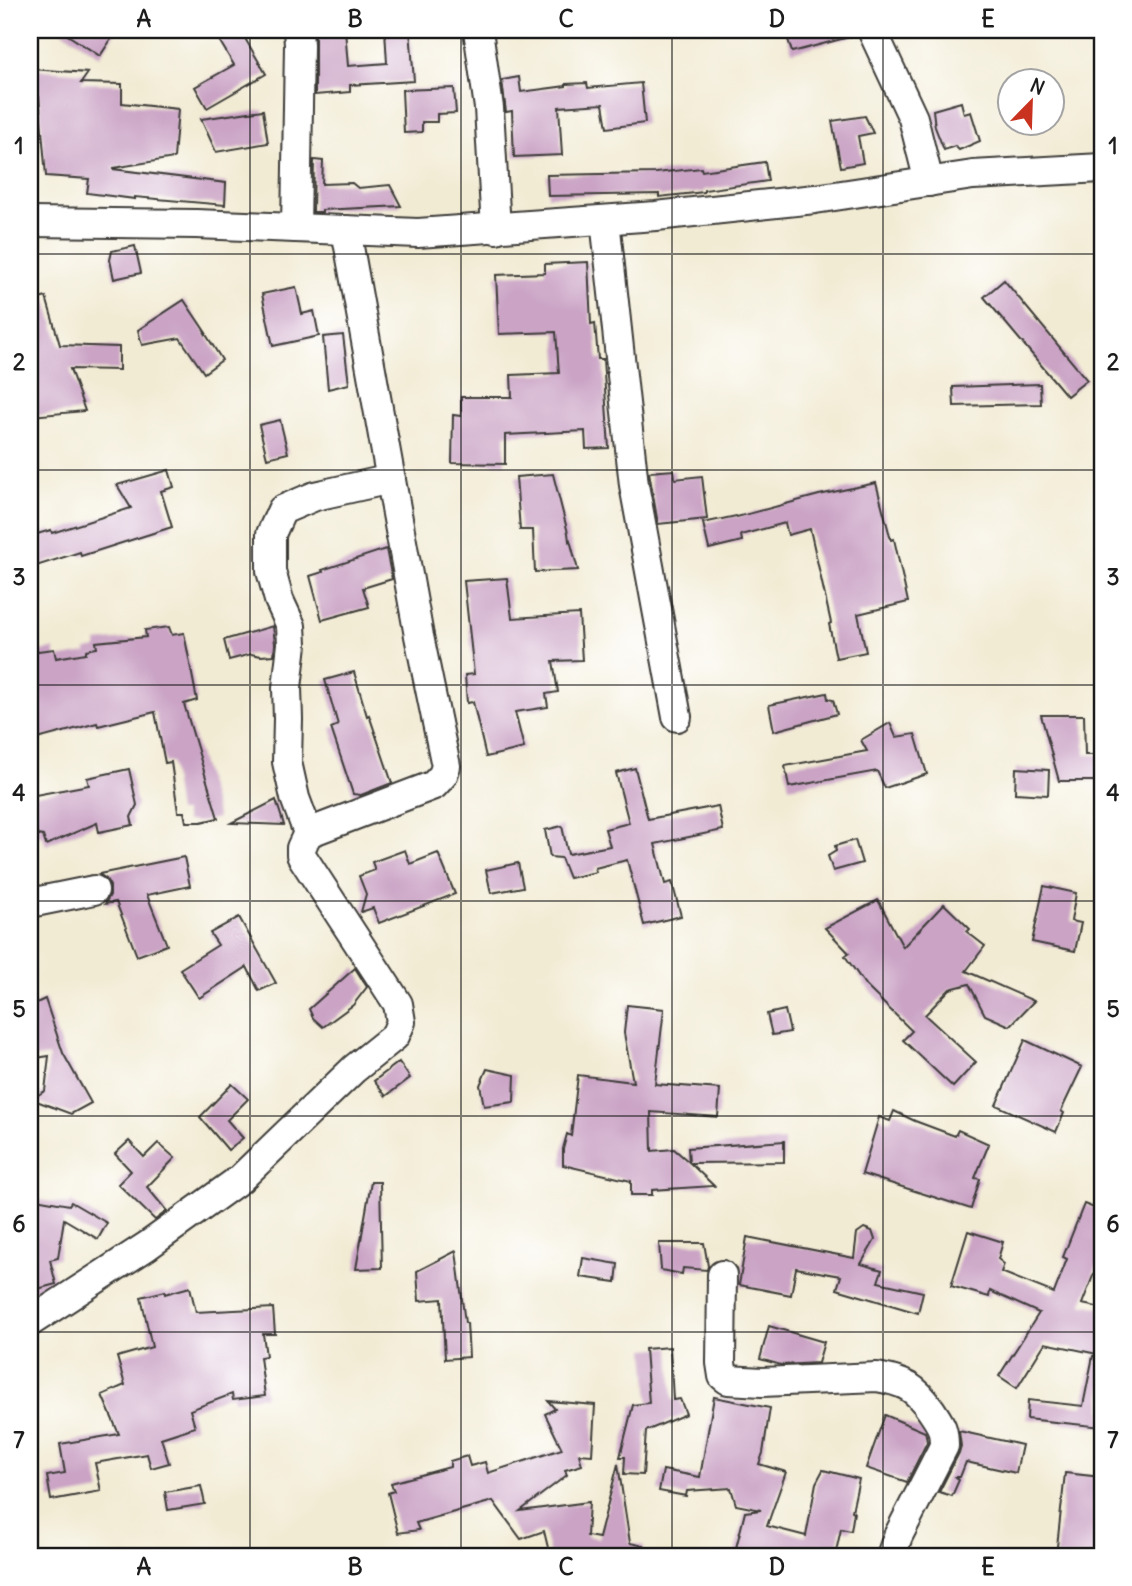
<svg xmlns="http://www.w3.org/2000/svg" width="1132" height="1586" font-family="Delius,sans-serif">
	<style>
		.building { fill: #caa3c5 }
		.lines { fill: none; stroke-linecap: round; stroke-linejoin: round }
		.minor-casing { stroke: #3c3b38; stroke-width: 32 }
		.minor { stroke: #fff; stroke-width: 28 }
		.grid { fill: none; stroke: #1c1c1c; stroke-width: 2; stroke-opacity: 0.55 }
		.neatline { fill: none; stroke: #1c1c1c; stroke-width: 2.5 }
		.grid-label { font-size: 23px; text-anchor: middle; font-weight: bold; fill: #1c1c1c }
	</style>
	<rect width="100%" height="100%" fill="#fff"/>
	<filter id="ink" filterUnits="userSpaceOnUse"><feTurbulence type="fractalNoise" baseFrequency=".0143" numOctaves="2"/><feDisplacementMap in="SourceGraphic" scale="14" xChannelSelector="R" yChannelSelector="G"/><feConvolveMatrix kernelMatrix="1 2 1 2 8 2 1 2 1" color-interpolation-filters="sRGB"/></filter>
	<filter id="wash" filterUnits="userSpaceOnUse"><feTurbulence type="fractalNoise" baseFrequency=".00686" numOctaves="4" result="noise"/><feDisplacementMap in="SourceGraphic" scale="28" xChannelSelector="R" yChannelSelector="G"/><feGaussianBlur stdDeviation="1.57" result="paint"/><feColorMatrix in="noise" values="0 0 0 0 0 0 0 0 0 0 0 0 0 0 0 0 0 1.4 0 .05"/><feComposite in="paint" operator="in"/></filter>
	<g filter="url(#wash)">
		<rect width="100%" height="100%" fill="#f2ebd4"/>
		<g id="blocks">
			<!-- building -->
			<g class="building">
				<polygon points="60,30 117,30 100,56"/>
				<polygon points="213,30 240,30 266,74 207,108 195,87 234,65"/>
				<polygon points="345,30 348,66 387,63 385,30 410,30 414,81 350,85 350,92 315,95 315,31"/>
				<polygon points="785,30 852,30 853,36 792,52"/>
				<polygon points="30,69 88,73 81,83 122,84 122,103 178,109 174,158 113,168 113,169 226,183 225,205 135,197 135,199 87,193 89,179 46,176 39,97 30,97"/>
				<polygon points="519,77 521,92 566,86 566,84 587,83 588,88 641,83 645,123 607,128 603,104 559,107 562,155 514,157 512,111 506,112 502,80"/>
				<polygon points="454,88 456,113 437,114 437,122 422,122 422,132 404,133 402,90"/>
				<polygon points="961,102 964,114 971,112 980,141 959,150 955,146 944,150 935,127 933,110"/>
				<polygon points="263,110 268,143 216,152 201,119"/>
				<polygon points="865,116 873,133 858,136 863,163 841,167 832,121"/>
				<polygon points="314,160 323,161 322,184 352,183 358,188 390,185 401,206 322,210 322,212 313,212"/>
				<polygon points="765,162 768,181 704,190 704,192 659,197 659,194 548,196 547,175 656,173 701,168 702,171"/>
				<polygon points="135,246 141,273 114,279 110,260 112,251"/>
				<polygon points="588,262 591,324 595,323 598,359 603,359 609,448 586,449 585,431 505,435 505,464 452,463 453,415 461,416 461,397 512,397 511,375 559,373 556,332 499,334 496,275 545,273 545,264"/>
				<polygon points="1004,280 1087,380 1067,396 984,297"/>
				<polygon points="296,287 302,314 314,311 319,336 273,346 262,294"/>
				<polygon points="46,297 60,345 119,347 119,370 70,369 85,411 32,416 31,406 30,406 30,302"/>
				<polygon points="184,300 206,333 205,333 222,360 204,373 180,338 142,345 138,330"/>
				<polygon points="343,335 349,384 328,389 323,337"/>
				<polygon points="1040,384 1041,404 954,406 953,387"/>
				<polygon points="280,420 288,453 267,458 259,425"/>
				<polygon points="169,470 174,487 161,491 172,527 81,556 80,552 30,568 30,536 51,530 52,533 131,508 117,485"/>
				<polygon points="674,470 675,479 702,476 707,519 658,524 649,472"/>
				<polygon points="553,474 568,533 569,541 570,540 578,570 535,572 533,530 520,530 516,477"/>
				<polygon points="876,483 891,540 894,539 908,602 858,614 866,652 836,658 829,624 831,623 810,529 788,535 785,523 741,535 742,541 709,549 703,523 736,516 737,517 819,495"/>
				<polygon points="386,549 392,579 363,588 369,607 322,620 310,576 323,572 322,570"/>
				<polygon points="507,578 512,618 579,614 582,660 553,661 558,692 546,694 548,707 515,712 524,748 486,757 473,702 467,703 465,675 474,674 464,581"/>
				<polygon points="273,626 275,644 274,655 261,656 251,654 229,660 224,640"/>
				<polygon points="169,627 172,635 184,633 197,700 184,704 218,818 201,822 186,822 184,812 178,812 171,762 165,763 155,712 98,726 97,723 30,741 30,652 54,649 56,658 86,653 86,650 97,648 96,642 146,637 145,630"/>
				<polygon points="354,672 367,716 369,715 392,783 361,795 353,794 331,728 338,725 325,680"/>
				<polygon points="827,693 828,699 833,700 837,714 774,731 769,705"/>
				<polygon points="1041,715 1084,715 1085,755 1102,755 1102,781 1059,781"/>
				<polygon points="890,723 896,737 915,734 927,774 885,788 877,771 789,787 785,766 867,751 861,740"/>
				<polygon points="635,768 648,819 718,806 723,830 655,844 665,884 672,882 681,916 644,925 627,860 595,868 596,872 569,878 561,858 550,857 545,830 562,826 568,854 610,846 605,829 629,823 616,773"/>
				<polygon points="1016,768 1049,770 1048,795 1015,793"/>
				<polygon points="129,769 137,805 131,817 133,825 99,832 97,823 46,845 43,836 37,835 30,796 89,785 87,778"/>
				<polygon points="276,800 284,825 231,823"/>
				<polygon points="855,840 862,863 833,871 828,856 836,851 835,846"/>
				<polygon points="405,850 410,864 438,853 455,894 379,923 373,908 361,912 366,894 359,876 375,870 372,862"/>
				<polygon points="184,857 190,886 147,895 167,945 137,956 116,902 105,904 110,895 110,886 106,879 99,874"/>
				<polygon points="518,863 523,887 491,893 486,870"/>
				<polygon points="1044,886 1076,893 1071,921 1081,923 1075,951 1032,942"/>
				<polygon points="878,900 903,947 944,904 970,929 967,932 985,946 966,971 1034,1001 1010,1026 985,1015 969,984 950,989 925,1015 976,1062 953,1087 903,1040 912,1031 866,986 845,956 849,953 825,928"/>
				<polygon points="239,917 276,983 259,991 247,967 199,998 180,969 218,945 210,933"/>
				<polygon points="355,968 367,987 353,1005 323,1027 313,1018 309,1009"/>
				<polygon points="45,999 63,1053 91,1103 71,1114 31,1099 45,1091 49,1056 30,1059 30,1006"/>
				<polygon points="627,1005 664,1009 655,1084 720,1089 718,1117 651,1112 652,1151 674,1149 689,1162 688,1148 784,1141 784,1162 690,1163 714,1186 652,1190 652,1195 631,1195 631,1181 563,1165 563,1149 567,1134 571,1136 578,1075 633,1082 624,1033"/>
				<polygon points="785,1010 790,1032 772,1035 767,1014"/>
				<polygon points="1025,1040 1082,1067 1061,1111 1064,1113 1056,1132 996,1105"/>
				<polygon points="399,1062 410,1078 386,1096 374,1081"/>
				<polygon points="487,1069 515,1075 514,1102 484,1106 480,1085"/>
				<polygon points="232,1084 248,1099 227,1120 243,1138 228,1150 200,1117"/>
				<polygon points="894,1111 915,1121 955,1136 958,1130 989,1144 975,1178 980,1179 971,1209 862,1174 879,1117 890,1121"/>
				<polygon points="129,1141 144,1157 158,1143 175,1158 147,1187 167,1211 155,1220 118,1184 131,1171 115,1154"/>
				<polygon points="371,1182 380,1182 382,1268 356,1269"/>
				<polygon points="30,1198 69,1205 71,1202 107,1223 98,1239 64,1219 58,1258 50,1260 56,1284 30,1291"/>
				<polygon points="1084,1204 1102,1211 1102,1253 1082,1304 1102,1308 1102,1355 1045,1343 1017,1388 999,1376 1039,1313 990,1291 989,1297 951,1286 968,1231 1003,1242 998,1259 1004,1264 1001,1272 1054,1293 1067,1259 1063,1257"/>
				<polygon points="864,1228 872,1231 875,1240 861,1264 882,1270 878,1282 923,1292 918,1313 837,1289 841,1276 796,1268 791,1295 739,1285 747,1237 854,1258 857,1233"/>
				<polygon points="659,1243 704,1243 708,1266 707,1270 683,1268 682,1274 661,1270"/>
				<polygon points="456,1251 465,1323 467,1323 469,1357 445,1359 442,1299 419,1301 417,1271"/>
				<polygon points="583,1258 618,1264 616,1282 580,1277"/>
				<polygon points="190,1287 196,1312 273,1308 275,1334 263,1334 266,1356 260,1357 265,1396 233,1400 232,1394 190,1410 195,1427 161,1438 169,1463 151,1468 147,1454 95,1463 101,1491 51,1500 47,1476 65,1473 60,1444 119,1434 102,1395 125,1385 117,1357 152,1347 141,1297 165,1291 165,1294"/>
				<polygon points="769,1326 824,1342 818,1363 781,1365 760,1359"/>
				<polygon points="670,1347 673,1400 680,1399 686,1414 646,1431 643,1475 624,1474 625,1457 620,1457 633,1405 649,1403 645,1349"/>
				<polygon points="1093,1356 1102,1356 1102,1427 1027,1419 1028,1400 1083,1406"/>
				<polygon points="714,1397 770,1408 763,1453 759,1464 786,1472 767,1526 806,1536 816,1483 823,1470 859,1479 852,1511 854,1512 851,1531 841,1529 835,1556 734,1556 745,1512 761,1510 736,1505 731,1488 687,1491 686,1496 659,1491 663,1470 700,1477"/>
				<polygon points="548,1401 595,1405 592,1455 579,1454 582,1465 565,1470 567,1475 520,1511 589,1502 587,1536 599,1538 618,1464 630,1543 644,1546 643,1556 550,1556 544,1531 521,1539 493,1501 416,1523 419,1530 398,1533 388,1493 394,1491 391,1483 450,1467 450,1461 467,1456 470,1466 485,1462 488,1473 562,1449 545,1414 555,1409"/>
				<polygon points="885,1415 925,1432 926,1435 927,1442 907,1482 866,1468"/>
				<polygon points="959,1431 1022,1445 1016,1473 966,1462 960,1477 956,1477 959,1480 952,1496 939,1492 959,1453 961,1446"/>
				<polygon points="1065,1473 1101,1477 1098,1498 1102,1499 1102,1556 1056,1556"/>
				<polygon points="201,1486 205,1504 168,1510 165,1492"/>
			</g>
		</g>
	</g>
	<g filter="url(#ink)">
		<use href="#blocks" fill-opacity="0" stroke="#3c3b38" stroke-width="2"/>
		<g class="lines">
			<defs>
				<g id="minor">
					<polyline points="478,30 489,108 496,229"/>
					<polyline points="872,30 913,118 929,182"/>
					<polyline points="605,220 634,485 677,717"/>
					<polyline points="30,222 196,224 418,233 656,216 815,199 973,175 1102,168"/>
					<polyline points="296,228 299,45 298,30"/>
					<polyline points="308,833 295,798 287,762 288,719 287,688 292,644 291,626 279,600 271,571 271,534 282,510 315,496 391,479"/>
					<polyline points="30,903 94,890"/>
					<path d="M 722,1275 L 721,1363 L 723,1376 L 728,1380 L 762,1382 L 877,1377 C 905,1382 915,1387 931,1410 C 941,1425 944,1428 944,1446 L 898,1536 L 891,1556"/>
					<polyline points="30,1322 147,1246 240,1179 354,1069 395,1036 401,1022 398,1004 301,855 301,848 308,833 434,785 443,775 446,766 419,636 346,230"/>
				</g>
			</defs>
			<!-- minor casing -->
			<use href="#minor" class="minor-casing"/>
			<!-- minor -->
			<use href="#minor" class="minor"/>
		</g>
	</g>
	<!-- grid -->
	<path class="grid" d="M 250,30 L 250,1556M 461,30 L 461,1556M 672,30 L 672,1556M 883,30 L 883,1556M 30,254 L 1102,254M 30,470 L 1102,470M 30,685 L 1102,685M 30,901 L 1102,901M 30,1116 L 1102,1116M 30,1332 L 1102,1332"/>
	<!-- margin -->
	<rect width="1132" height="1586" fill="none" stroke="#fff" stroke-width="77"/>
	<!-- north arrow -->
	<g transform="translate(1031 102) rotate(23)"><circle r="33" fill="#ffffff" stroke="#a4a4a4" stroke-width="2"/>
	<path d="M0-5L12 26L0 18L-12 26Z" fill="#c8321e"/>
	<text y="-10" font-size="19" font-weight="bold" text-anchor="middle" fill="#1c1c1c">N</text>
	</g>
	<rect x="38" y="38" width="1056" height="1510" class="neatline"/>
	<g class="grid-label">
		<text x="144" y="27">A</text>
		<text x="355" y="27">B</text>
		<text x="566" y="27">C</text>
		<text x="777" y="27">D</text>
		<text x="988" y="27">E</text>
		<text x="19" y="154">1</text>
		<text x="1113" y="154">1</text>
		<text x="19" y="370">2</text>
		<text x="1113" y="370">2</text>
		<text x="19" y="585">3</text>
		<text x="1113" y="585">3</text>
		<text x="19" y="801">4</text>
		<text x="1113" y="801">4</text>
		<text x="19" y="1017">5</text>
		<text x="1113" y="1017">5</text>
		<text x="19" y="1232">6</text>
		<text x="1113" y="1232">6</text>
		<text x="19" y="1448">7</text>
		<text x="1113" y="1448">7</text>
		<text x="144" y="1575">A</text>
		<text x="355" y="1575">B</text>
		<text x="566" y="1575">C</text>
		<text x="777" y="1575">D</text>
		<text x="988" y="1575">E</text>
	</g>
</svg>
